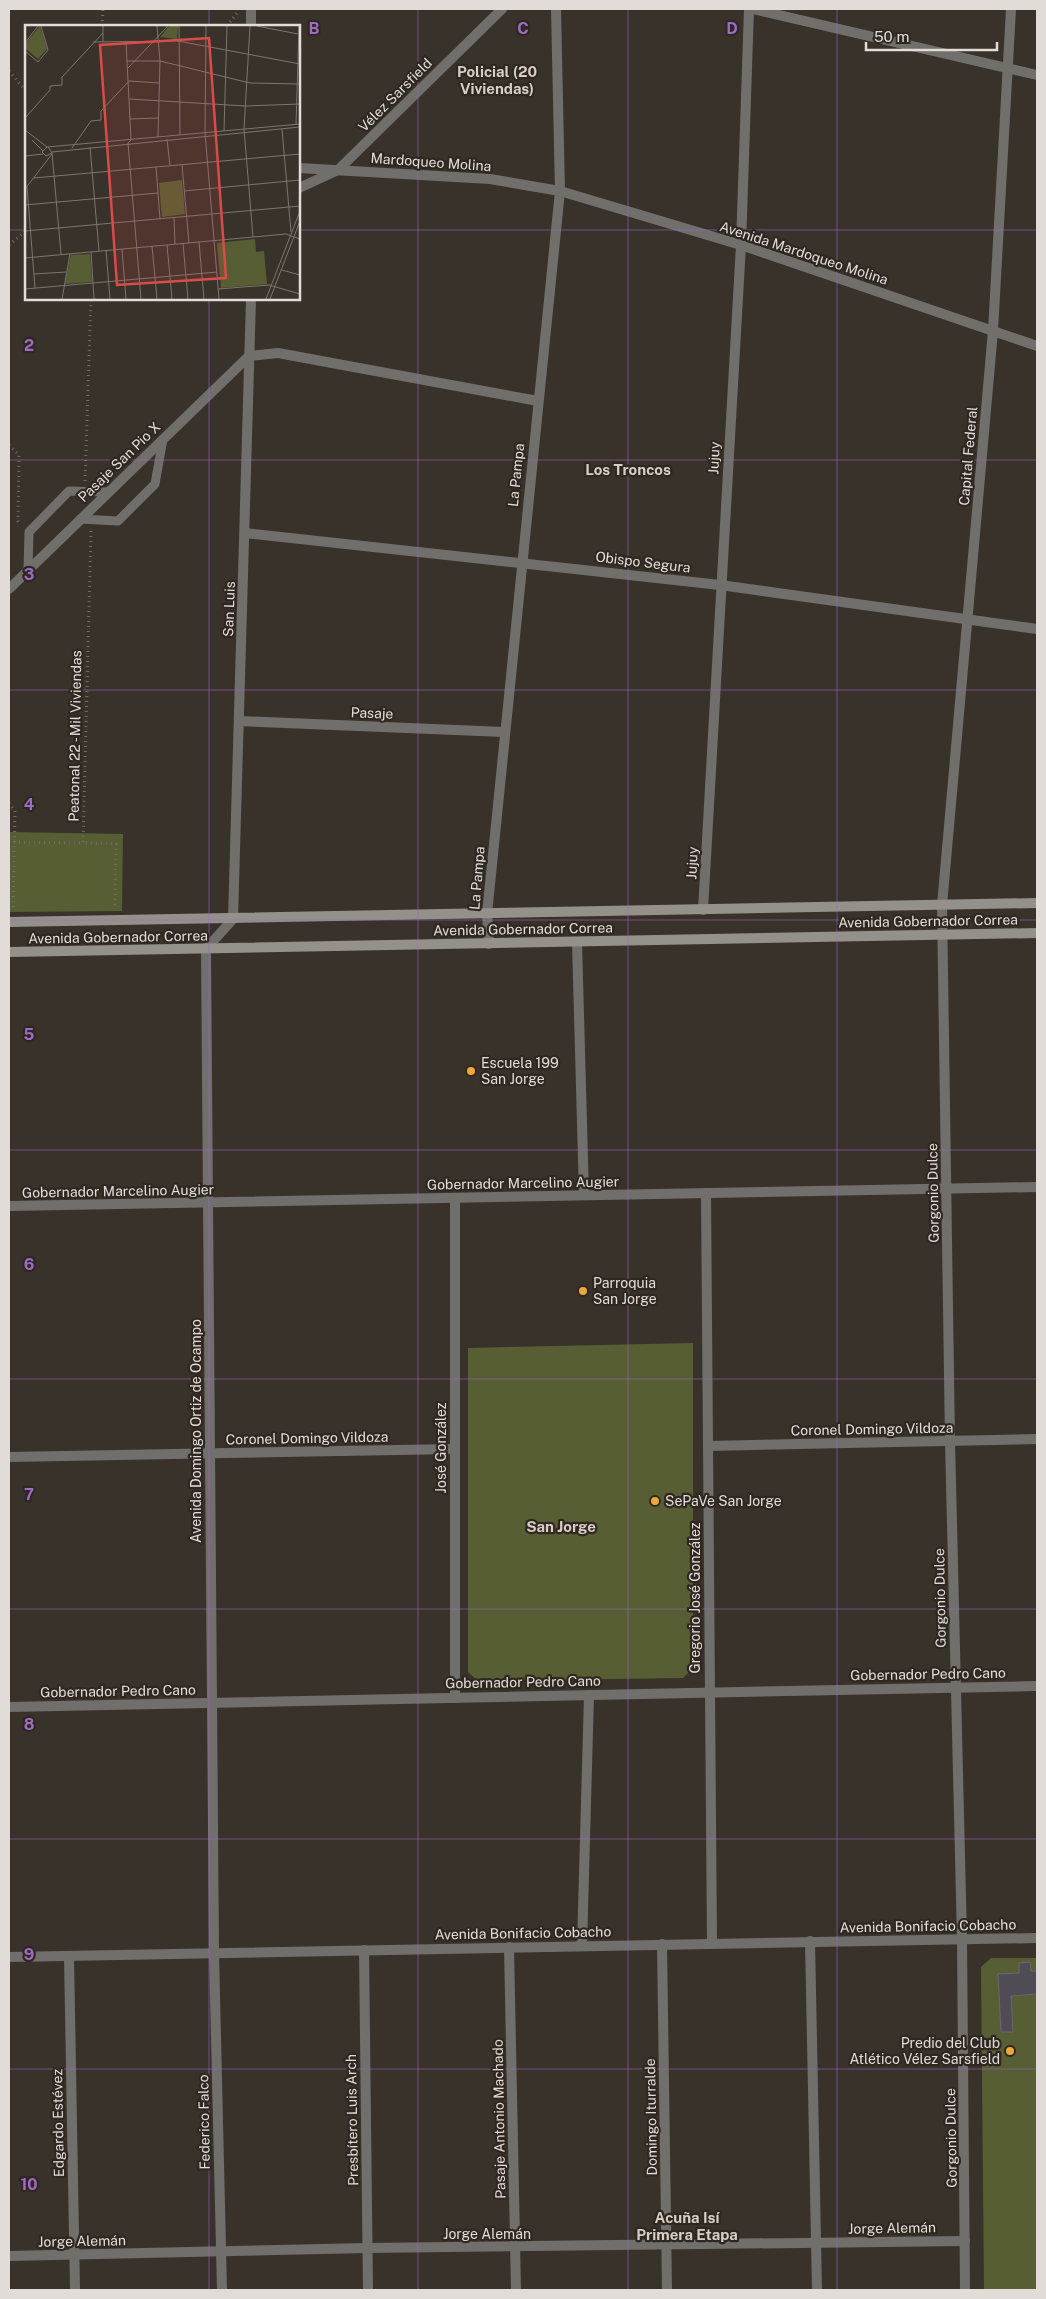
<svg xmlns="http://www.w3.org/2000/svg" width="1046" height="2299" font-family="'Public Sans',sans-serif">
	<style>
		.green { fill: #585e34 }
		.building { fill: #504c55; stroke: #6b6771 }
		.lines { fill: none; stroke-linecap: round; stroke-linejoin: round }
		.path { stroke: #726c66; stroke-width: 3; stroke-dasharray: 1 4; stroke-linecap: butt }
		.service { stroke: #716f6b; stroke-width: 9 }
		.minor { stroke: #716f6b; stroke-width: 10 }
		.tertiary { stroke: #716f6b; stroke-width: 10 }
		.secondary { stroke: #93918a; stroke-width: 10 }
		.grid { fill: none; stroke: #9f6ac8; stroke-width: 1; stroke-opacity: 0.55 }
		.poi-dot { fill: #eca93a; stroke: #2f2821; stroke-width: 2 }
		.labels { text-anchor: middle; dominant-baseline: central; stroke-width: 4.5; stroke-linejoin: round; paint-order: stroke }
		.street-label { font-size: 14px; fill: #e1dcd8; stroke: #2f2821 }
		.poi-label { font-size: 14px; fill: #e1dcd8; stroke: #2f2821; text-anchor: start }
		.neighbourhood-label { font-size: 15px; font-weight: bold; fill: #d8cec6; stroke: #2f2821 }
		.inset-road { fill: none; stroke: #7c7670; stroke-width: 1 }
		.view { fill: #d84c4b; fill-opacity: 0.15; stroke: #d84c4b; stroke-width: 2.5 }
		.inset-edge { fill: none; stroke: #e1dcd8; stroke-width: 2.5 }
		.grid-label { font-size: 16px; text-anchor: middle; font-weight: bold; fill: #9f6ac8; stroke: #2f2821; stroke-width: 4.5; stroke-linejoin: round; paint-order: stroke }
	</style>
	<rect width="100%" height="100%" fill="#39322b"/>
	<!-- green -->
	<g class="green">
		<polygon points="9,832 123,834 122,911 9,912"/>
		<polygon points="693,1343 693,1668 683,1678 478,1681 468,1672 468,1348"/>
		<polygon points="991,1958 1037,1958 1037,2290 984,2290 981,1967"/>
	</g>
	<!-- building -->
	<polygon class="building" points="1030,1962 1031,1971 1037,1971 1037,1994 1011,1996 1013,2032 1001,2032 998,1974 1019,1973 1019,1963"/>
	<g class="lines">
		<!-- path -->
		<g class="path">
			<polyline points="102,26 103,9"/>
			<polyline points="227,26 237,13"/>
			<polyline points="9,71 26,91"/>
			<polyline points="9,245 26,231"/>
			<polyline points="9,445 19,455 18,521 21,524"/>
			<polyline points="85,481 91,299"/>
			<polyline points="91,531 83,843 116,844 115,907"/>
			<polyline points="9,803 15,811 13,910"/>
			<polyline points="14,842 83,843"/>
		</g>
		<!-- service -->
		<g class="service">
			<polyline points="80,519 118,521 155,484 163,439"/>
			<polyline points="28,570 29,532 69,491 108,492"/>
		</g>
		<!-- minor -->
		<g class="minor">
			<polyline points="753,9 1037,75"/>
			<polyline points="251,26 251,9"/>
			<polyline points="299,188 338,170 502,9"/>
			<polyline points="245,533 720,585 1037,629"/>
			<polyline points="9,589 249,356 278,353 538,401"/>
			<polyline points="239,721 504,732"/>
			<polyline points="703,910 741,245 749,9"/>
			<polyline points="577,942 584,1195"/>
			<polyline points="489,944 487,914 560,191 556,9"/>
			<polyline points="706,1193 712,1943"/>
			<polyline points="455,1198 455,1698"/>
			<polyline points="9,1206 1037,1187"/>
			<polyline points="708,1446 1037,1439"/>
			<polyline points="9,1457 455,1449"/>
			<polyline points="9,1707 1037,1686"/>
			<polyline points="810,1941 817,2290"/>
			<polyline points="662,1944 667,2290"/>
			<polyline points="582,1946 589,1695"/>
			<polyline points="509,1947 516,2290"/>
			<polyline points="364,1950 368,2290"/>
			<polyline points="69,1956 75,2290"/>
			<polyline points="9,2256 367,2248 965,2241"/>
			<polyline points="222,2290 214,1953 206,949 233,919 251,299"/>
			<polyline points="965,2290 962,1939 950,1441 942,905 993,331 1011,9"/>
		</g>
		<!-- tertiary -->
		<g class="tertiary">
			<polyline points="299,168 490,179 560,191 741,245 1037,346"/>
			<polyline points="9,1957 1037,1938"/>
		</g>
		<!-- secondary -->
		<g class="secondary">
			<polyline points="9,922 1037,903"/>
			<polyline points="9,952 1037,933"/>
		</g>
	</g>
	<!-- grid -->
	<path class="grid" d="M 209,9 L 209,26M 418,9 L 418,2290M 628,9 L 628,2290M 837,9 L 837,2290M 9,230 L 26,230M 299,230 L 1037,230M 209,299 L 209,2290M 9,460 L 1037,460M 9,690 L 1037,690M 9,920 L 1037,920M 9,1150 L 1037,1150M 9,1379 L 1037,1379M 9,1609 L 1037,1609M 9,1839 L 1037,1839M 9,2069 L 1037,2069"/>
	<!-- markers -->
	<g class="poi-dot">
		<circle cx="471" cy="1071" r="5"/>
		<circle cx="583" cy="1291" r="5"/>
		<circle cx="655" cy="1501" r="5"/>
		<circle cx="1010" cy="2051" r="5"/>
	</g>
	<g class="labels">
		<!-- street labels -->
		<g class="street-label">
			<text transform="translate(395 95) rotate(-45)">Vélez Sarsfield</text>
			<text transform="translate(431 162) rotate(4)">Mardoqueo Molina</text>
			<text transform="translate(804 253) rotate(18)">Avenida Mardoqueo Molina</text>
			<text transform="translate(968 456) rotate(-85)">Capital Federal</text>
			<text transform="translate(714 458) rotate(-87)">Jujuy</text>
			<text transform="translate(119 462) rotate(-44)">Pasaje San Pio X</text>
			<text transform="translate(516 475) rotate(-84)">La Pampa</text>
			<text transform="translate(643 562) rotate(7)">Obispo Segura</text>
			<text transform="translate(229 609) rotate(-88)">San Luis</text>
			<text transform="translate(372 713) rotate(2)">Pasaje</text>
			<text transform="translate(75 736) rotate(-89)">Peatonal 22 - Mil Viviendas</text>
			<text transform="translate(692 863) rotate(-87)">Jujuy</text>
			<text transform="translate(477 878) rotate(-85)">La Pampa</text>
			<text transform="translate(928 921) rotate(-1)">Avenida Gobernador Correa</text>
			<text transform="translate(523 929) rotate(-1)">Avenida Gobernador Correa</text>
			<text transform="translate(118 937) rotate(-1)">Avenida Gobernador Correa</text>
			<text transform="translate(523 1183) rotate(-1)">Gobernador Marcelino Augier</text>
			<text transform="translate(118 1191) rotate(-1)">Gobernador Marcelino Augier</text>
			<text transform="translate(933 1193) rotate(-91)">Gorgonio Dulce</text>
			<text transform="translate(872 1429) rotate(-1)">Coronel Domingo Vildoza</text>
			<text transform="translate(196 1431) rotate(-90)">Avenida Domingo Ortiz de Ocampo</text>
			<text transform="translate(307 1438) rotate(-1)">Coronel Domingo Vildoza</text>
			<text transform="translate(441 1448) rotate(-90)">José González</text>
			<text transform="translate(695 1598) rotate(-90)">Gregorio José González</text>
			<text transform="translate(940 1598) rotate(-91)">Gorgonio Dulce</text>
			<text transform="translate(928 1674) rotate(-1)">Gobernador Pedro Cano</text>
			<text transform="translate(523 1682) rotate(-1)">Gobernador Pedro Cano</text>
			<text transform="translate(118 1691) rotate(-1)">Gobernador Pedro Cano</text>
			<text transform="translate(928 1926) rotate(-1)">Avenida Bonifacio Cobacho</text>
			<text transform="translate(523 1933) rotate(-1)">Avenida Bonifacio Cobacho</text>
			<text transform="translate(651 2117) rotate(-91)">Domingo Iturralde</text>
			<text transform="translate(499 2119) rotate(-91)">Pasaje Antonio Machado</text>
			<text transform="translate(352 2120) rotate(-91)">Presbítero Luis Arch</text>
			<text transform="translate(204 2122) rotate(-91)">Federico Falco</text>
			<text transform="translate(58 2123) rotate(-91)">Edgardo Estévez</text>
			<text transform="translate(951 2138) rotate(-91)">Gorgonio Dulce</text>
			<text transform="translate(892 2228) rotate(-1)">Jorge Alemán</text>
			<text x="487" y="2234">Jorge Alemán</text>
			<text transform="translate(82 2241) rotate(-1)">Jorge Alemán</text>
		</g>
		<!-- poi labels -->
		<g class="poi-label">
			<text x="481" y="1063">Escuela 199<tspan x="481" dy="16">San Jorge</tspan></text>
			<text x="593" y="1283">Parroquia<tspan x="593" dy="16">San Jorge</tspan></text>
			<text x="665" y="1501">SePaVe San Jorge</text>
			<text x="1000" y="2043" text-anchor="end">Predio del Club<tspan x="1000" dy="16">Atlético Vélez Sarsfield</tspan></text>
		</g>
		<!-- neighbourhood labels -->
		<g class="neighbourhood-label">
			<text x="497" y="71">Policial (20<tspan x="497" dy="17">Viviendas)</tspan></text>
			<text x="628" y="469">Los Troncos</text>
			<text x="561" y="1526">San Jorge</text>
			<text x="687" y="2217">Acuña Isí<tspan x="687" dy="17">Primera Etapa</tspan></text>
		</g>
	</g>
	<!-- overview -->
	<g transform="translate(25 25)">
		<rect width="275" height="275" fill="#39322b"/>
		<path d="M 15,1 L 22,24 L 13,34 L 0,23 L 0,19 ZM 144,1 L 153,1 L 152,14 L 135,12 ZM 157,155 L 160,189 L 137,192 L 134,158 ZM 230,214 L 231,227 L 239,226 L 242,259 L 196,263 L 192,218 ZM 65,229 L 67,257 L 40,259 L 46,230 Z" fill="#585e34"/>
		<path class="inset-road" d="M 78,1 L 78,17M 132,1 L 135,36 L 133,112M 154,1 L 155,110M 181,1 L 180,108 L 194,274M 225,1 L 219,104 L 228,212M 232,1 L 273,9M 101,16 L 106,115 L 103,118 L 116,274M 68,17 L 153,16 L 275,39M 0,18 L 13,1M 0,26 L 13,37 L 23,25 L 16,1M 102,36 L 135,36 L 225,58 L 275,59M 103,43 L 143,1M 105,74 L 220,81 L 275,79M 0,93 L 25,65 L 25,61 L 37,60 L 37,52 L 78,8M 105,94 L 133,93M 271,100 L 274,1M 257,104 L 266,207M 0,105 L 22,122M 199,106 L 202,1M 142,114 L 145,141M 7,115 L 18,126M 23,122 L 27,128 L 21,131 L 17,127 L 22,122 L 275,99M 65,122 L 74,226M 47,123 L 66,96 L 76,95 L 76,86 L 104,56 L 134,58M 27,127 L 275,102M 27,128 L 36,229M 0,131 L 18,129M 157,140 L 164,218M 131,142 L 135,194M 9,153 L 275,129M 2,162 L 10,263M 0,164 L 27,129M 159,166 L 275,155M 0,180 L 133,168M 149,193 L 150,219M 0,206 L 275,181M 174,217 L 179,274M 158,218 L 163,274M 142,220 L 147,274M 127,221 L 132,274M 97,224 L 101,274M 81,225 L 85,274M 66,227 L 69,274M 0,233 L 261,209 L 275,214M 257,245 L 275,250M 9,249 L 41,247M 0,264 L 192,247M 193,264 L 244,260 L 275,269M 37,274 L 45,229M 241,274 L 275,186M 245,274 L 275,196"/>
		<path class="view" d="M 184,13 L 201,253 L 92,260 L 75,20 Z"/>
		<rect width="275" height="275" class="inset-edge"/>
	</g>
	<g class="grid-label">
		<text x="314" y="34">B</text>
		<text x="523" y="34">C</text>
		<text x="732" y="34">D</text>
		<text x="29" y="351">2</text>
		<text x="29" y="580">3</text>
		<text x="29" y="810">4</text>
		<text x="29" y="1040">5</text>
		<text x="29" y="1270">6</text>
		<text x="29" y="1500">7</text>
		<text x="29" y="1730">8</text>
		<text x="29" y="1960">9</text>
		<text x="29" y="2190">10</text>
	</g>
	<!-- border -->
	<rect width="1046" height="2299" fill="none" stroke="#e1dcd8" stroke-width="20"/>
	<!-- scale -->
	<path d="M866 42v8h131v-8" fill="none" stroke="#e1dcd8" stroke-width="2.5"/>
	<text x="874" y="42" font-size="15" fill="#e1dcd8" stroke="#2f2821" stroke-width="4" paint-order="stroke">50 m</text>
</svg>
